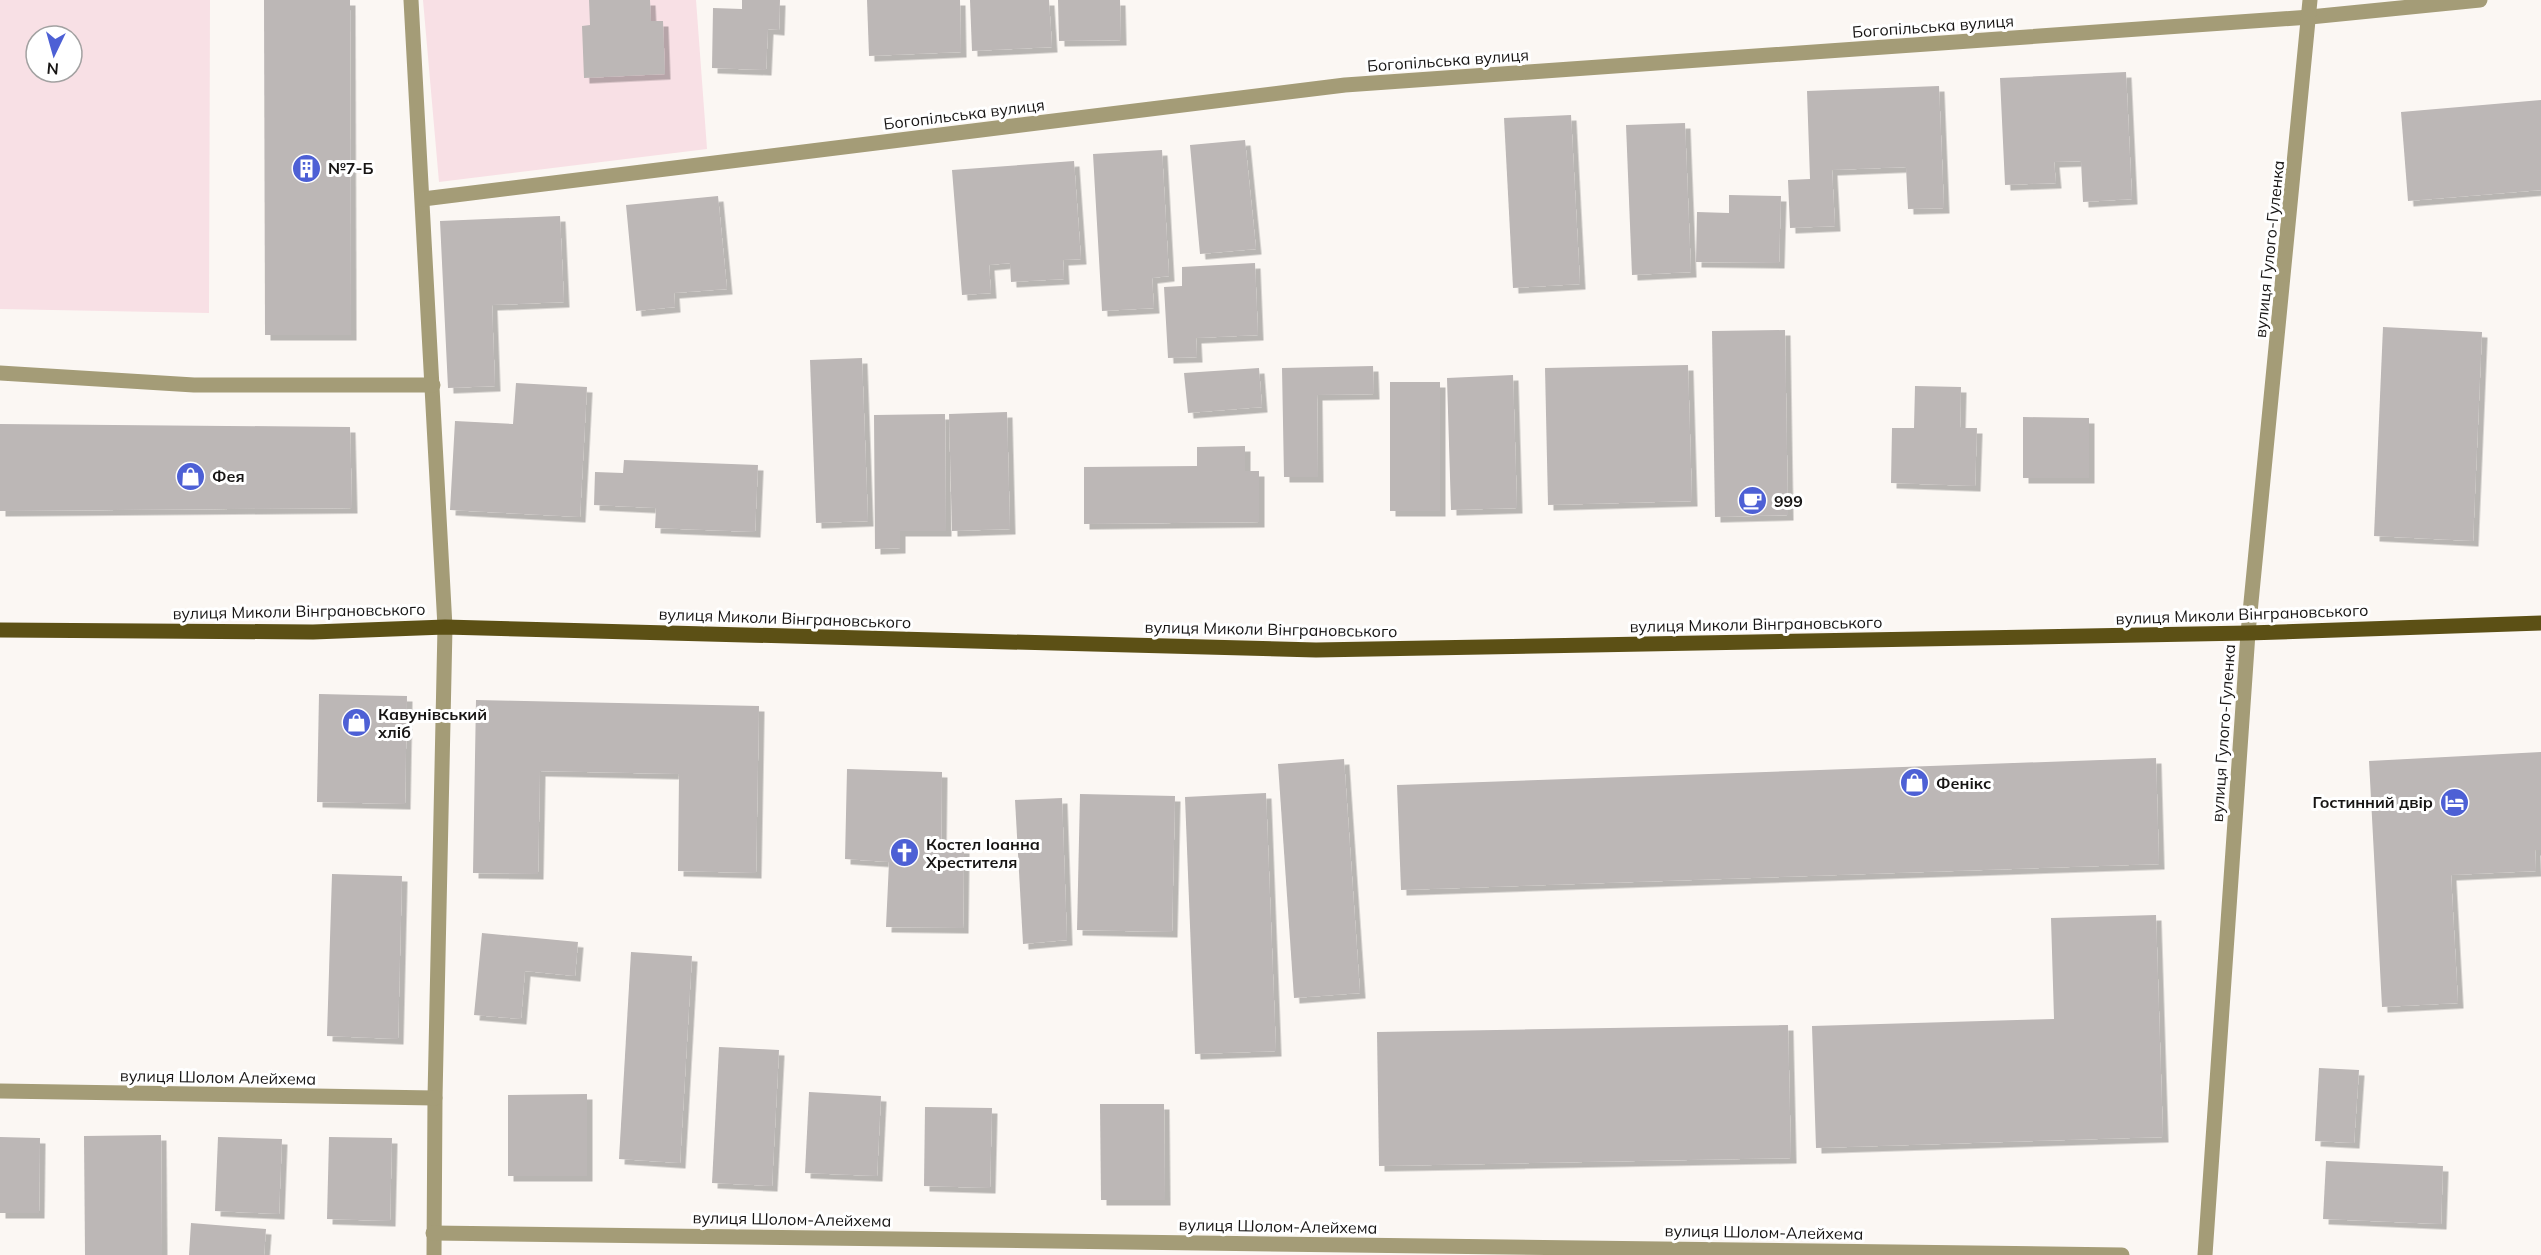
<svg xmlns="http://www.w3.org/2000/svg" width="2541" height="1255" font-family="Mulish,sans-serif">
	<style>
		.green { fill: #f8e0e5; fill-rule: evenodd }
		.building { fill: #bcb7b6; filter: url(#shadow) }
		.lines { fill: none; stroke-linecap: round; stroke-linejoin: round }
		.minor { stroke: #a49c77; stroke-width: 15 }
		.major { stroke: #5c5015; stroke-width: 15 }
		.labels { text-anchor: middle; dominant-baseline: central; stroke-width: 6; stroke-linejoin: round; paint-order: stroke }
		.street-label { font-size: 16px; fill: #171514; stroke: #fff }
		.poi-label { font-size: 16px; font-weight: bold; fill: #171514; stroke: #fff; text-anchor: start }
	</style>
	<defs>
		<filter id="shadow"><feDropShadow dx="5.5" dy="5.5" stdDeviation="0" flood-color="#0004"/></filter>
	</defs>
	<rect width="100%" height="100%" fill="#fbf7f3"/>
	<!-- green -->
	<g class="green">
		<path d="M 0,0 L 210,0 L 209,313 L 0,309 ZM 36,36 L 72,36 L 72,72 L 36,72 Z"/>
		<polygon points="423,0 696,0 707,149 439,182"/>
	</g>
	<!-- building -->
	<g class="building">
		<polygon points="264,0 350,0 351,335 265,335"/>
		<polygon points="589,0 650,0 651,21 663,21 665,74 584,78 582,26 590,25"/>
		<polygon points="742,0 780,0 779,30 768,29 766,70 712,68 713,8 742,9"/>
		<polygon points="867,0 960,0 961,52 869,56"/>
		<polygon points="970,0 1049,0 1052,47 972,51"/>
		<polygon points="1058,0 1120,0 1121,40 1059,41"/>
		<polygon points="2126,72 2132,199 2083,202 2081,161 2054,162 2056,183 2005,185 2000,78"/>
		<polygon points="1939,86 1944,208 1908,209 1906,167 1832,170 1835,226 1790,228 1788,180 1810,179 1807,91"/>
		<polygon points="2541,100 2541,190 2408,201 2401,112"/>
		<polygon points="1571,115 1580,284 1513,288 1504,118"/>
		<polygon points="1685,123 1691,272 1632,275 1626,125"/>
		<polygon points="1245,140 1256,249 1200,254 1190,145"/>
		<polygon points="1162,150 1169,276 1152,278 1154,308 1102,311 1093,154"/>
		<polygon points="1074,161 1081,259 1063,260 1064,279 1011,282 1010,263 989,265 991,293 962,295 952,170"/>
		<polygon points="1729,195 1781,196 1779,263 1696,262 1697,212 1729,213"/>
		<polygon points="718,196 727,289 674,293 675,307 636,311 626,205"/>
		<polygon points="560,216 564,302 492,305 495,386 448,388 440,221"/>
		<polygon points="1255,263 1258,335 1196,338 1197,357 1168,358 1164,287 1182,286 1182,267"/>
		<polygon points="2383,327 2482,332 2473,541 2374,536"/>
		<polygon points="1785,330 1788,515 1715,517 1712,331"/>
		<polygon points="862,358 868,521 816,523 810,360"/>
		<polygon points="1688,365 1692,501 1548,505 1545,368"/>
		<polygon points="1373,366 1374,394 1317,395 1318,477 1284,477 1282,368"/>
		<polygon points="1259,368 1262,407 1188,413 1184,373"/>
		<polygon points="1513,375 1517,508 1451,510 1447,378"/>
		<rect x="1390" y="382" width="50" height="129"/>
		<polygon points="516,383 587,387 580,517 450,510 455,421 513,424"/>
		<polygon points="1915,386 1961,387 1960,428 1977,428 1975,486 1891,483 1892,428 1914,428"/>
		<polygon points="1007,412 1010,529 952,531 949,414"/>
		<polygon points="945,414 946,531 900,531 900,548 875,549 874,415"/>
		<polygon points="2023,417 2089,418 2089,478 2023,478"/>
		<polygon points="0,424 350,427 352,508 0,511"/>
		<polygon points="1245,446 1245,471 1259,471 1259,522 1084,524 1084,467 1197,466 1197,447"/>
		<polygon points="624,460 758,465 755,532 655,528 656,508 594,505 595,472 623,473"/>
		<polygon points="319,694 407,696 405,804 317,802"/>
		<polygon points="476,700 759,706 756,873 678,871 679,774 540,771 538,874 473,873"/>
		<polygon points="2541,752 2541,850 2535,850 2536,871 2451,875 2458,1003 2382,1007 2369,761"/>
		<polygon points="2156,758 2159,864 1401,890 1397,785"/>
		<polygon points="1344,759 1360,993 1294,998 1278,764"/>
		<polygon points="847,769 942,772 941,847 964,848 963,928 886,927 889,862 845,859"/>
		<polygon points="1266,793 1276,1051 1195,1054 1185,797"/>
		<polygon points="1080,794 1175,796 1172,932 1077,930"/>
		<polygon points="1062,798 1067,940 1023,944 1015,800"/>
		<polygon points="332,874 402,876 398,1039 327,1036"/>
		<polygon points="2156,915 2163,1137 1816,1148 1812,1026 2054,1019 2051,918"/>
		<polygon points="482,933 578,942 575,976 525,971 521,1019 474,1015"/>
		<polygon points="631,952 692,956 680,1163 619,1159"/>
		<polygon points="1788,1025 1791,1158 1379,1166 1377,1032"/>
		<polygon points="719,1047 779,1050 772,1186 712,1183"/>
		<polygon points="2319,1068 2359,1070 2354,1143 2315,1141"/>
		<polygon points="809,1092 881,1096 877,1176 805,1173"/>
		<polygon points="587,1094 587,1176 508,1176 508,1095"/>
		<polygon points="1100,1104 1164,1104 1165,1200 1101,1200"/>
		<polygon points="925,1107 992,1108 990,1188 924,1186"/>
		<polygon points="161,1135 162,1255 85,1255 84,1136"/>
		<polygon points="0,1137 40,1138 39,1213 0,1213"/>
		<polygon points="218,1137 282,1139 279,1214 215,1211"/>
		<polygon points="329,1137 392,1138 390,1221 327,1219"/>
		<polygon points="2326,1161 2443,1166 2441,1224 2323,1219"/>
		<polygon points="191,1223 266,1229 264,1255 189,1255"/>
	</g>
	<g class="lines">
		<!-- minor -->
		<g class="minor">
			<polyline points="411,0 445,627 435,1098 434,1255"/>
			<polyline points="423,199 1345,85 2310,17 2480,0"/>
			<polyline points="0,373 194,385 433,385"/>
			<polyline points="0,1091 435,1098"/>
			<polyline points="433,1233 2122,1255"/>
			<polyline points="2205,1255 2248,633 2310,0"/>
		</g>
		<!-- major -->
		<polyline class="major" points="0,630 313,632 445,627 1316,650 2248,633 2541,623"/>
	</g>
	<!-- icons -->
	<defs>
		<symbol id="building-disc" viewBox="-11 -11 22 22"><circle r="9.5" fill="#4d60d5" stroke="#fff"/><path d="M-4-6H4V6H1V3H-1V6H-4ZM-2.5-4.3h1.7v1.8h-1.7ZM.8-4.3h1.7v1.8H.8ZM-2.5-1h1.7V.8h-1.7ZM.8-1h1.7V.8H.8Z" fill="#fff"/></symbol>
		<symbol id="shop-disc" viewBox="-11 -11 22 22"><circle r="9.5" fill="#4d60d5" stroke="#fff"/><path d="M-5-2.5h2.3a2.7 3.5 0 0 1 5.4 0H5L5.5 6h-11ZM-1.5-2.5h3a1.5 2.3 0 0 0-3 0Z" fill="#fff"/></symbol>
		<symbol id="cafe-disc" viewBox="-11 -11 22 22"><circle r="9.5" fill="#4d60d5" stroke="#fff"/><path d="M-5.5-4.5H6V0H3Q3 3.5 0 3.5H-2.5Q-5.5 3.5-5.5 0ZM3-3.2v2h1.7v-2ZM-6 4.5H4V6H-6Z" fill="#fff"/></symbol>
		<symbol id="hotel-disc" viewBox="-11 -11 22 22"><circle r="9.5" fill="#4d60d5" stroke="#fff"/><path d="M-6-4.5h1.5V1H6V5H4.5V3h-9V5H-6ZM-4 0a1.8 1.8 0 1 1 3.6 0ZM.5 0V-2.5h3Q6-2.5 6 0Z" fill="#fff"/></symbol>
		<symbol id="church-disc" viewBox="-11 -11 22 22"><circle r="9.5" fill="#4d60d5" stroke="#fff"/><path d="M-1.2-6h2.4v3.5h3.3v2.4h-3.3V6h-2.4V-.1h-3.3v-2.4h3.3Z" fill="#fff"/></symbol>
	</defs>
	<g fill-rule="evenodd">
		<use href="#building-disc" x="290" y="152" width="33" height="33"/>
		<use href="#shop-disc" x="174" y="460" width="33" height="33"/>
		<use href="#cafe-disc" x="1736" y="484" width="33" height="33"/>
		<use href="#shop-disc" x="340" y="706" width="33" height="33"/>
		<use href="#shop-disc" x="1898" y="766" width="33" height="33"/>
		<use href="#hotel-disc" x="2438" y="786" width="33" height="33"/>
		<use href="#church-disc" x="888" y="836" width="33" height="33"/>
	</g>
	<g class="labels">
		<!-- street labels -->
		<g class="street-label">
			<text transform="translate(1933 26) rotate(-4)">Богопільська вулиця</text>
			<text transform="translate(1448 60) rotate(-4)">Богопільська вулиця</text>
			<text transform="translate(964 114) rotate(-7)">Богопільська вулиця</text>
			<text transform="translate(2269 249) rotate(-84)">вулиця Гулого-Гуленка</text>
			<text transform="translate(299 611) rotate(-1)">вулиця Миколи Вінграновського</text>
			<text transform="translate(2242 614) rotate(-2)">вулиця Миколи Вінграновського</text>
			<text transform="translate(785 618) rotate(2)">вулиця Миколи Вінграновського</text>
			<text transform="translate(1756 624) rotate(-1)">вулиця Миколи Вінграновського</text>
			<text transform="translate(1271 629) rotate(1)">вулиця Миколи Вінграновського</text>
			<text transform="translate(2223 733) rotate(-86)">вулиця Гулого-Гуленка</text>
			<text transform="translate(218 1077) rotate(1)">вулиця Шолом Алейхема</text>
			<text transform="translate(792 1219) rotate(1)">вулиця Шолом-Алейхема</text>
			<text transform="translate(1278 1226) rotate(1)">вулиця Шолом-Алейхема</text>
			<text transform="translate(1764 1232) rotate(1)">вулиця Шолом-Алейхема</text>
		</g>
		<!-- poi labels -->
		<g class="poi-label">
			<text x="328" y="168">№7-Б</text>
			<text x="212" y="476">Фея</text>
			<text x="1774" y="501">999</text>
			<text x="378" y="714">Кавунівський<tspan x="378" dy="18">хліб</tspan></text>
			<text x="1936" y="783">Фенікс</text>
			<text x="2433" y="802" text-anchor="end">Гостинний двір</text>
			<text x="926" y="844">Костел Іоанна<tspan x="926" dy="18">Хрестителя</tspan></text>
		</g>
	</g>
	<!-- north arrow -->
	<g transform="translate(54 54) rotate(185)"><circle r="28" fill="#ffffff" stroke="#a2a1a1" stroke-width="1.5"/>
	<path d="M0-4.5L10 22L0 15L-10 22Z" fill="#4d60d5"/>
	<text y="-9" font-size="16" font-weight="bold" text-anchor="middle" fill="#171514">N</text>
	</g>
</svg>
